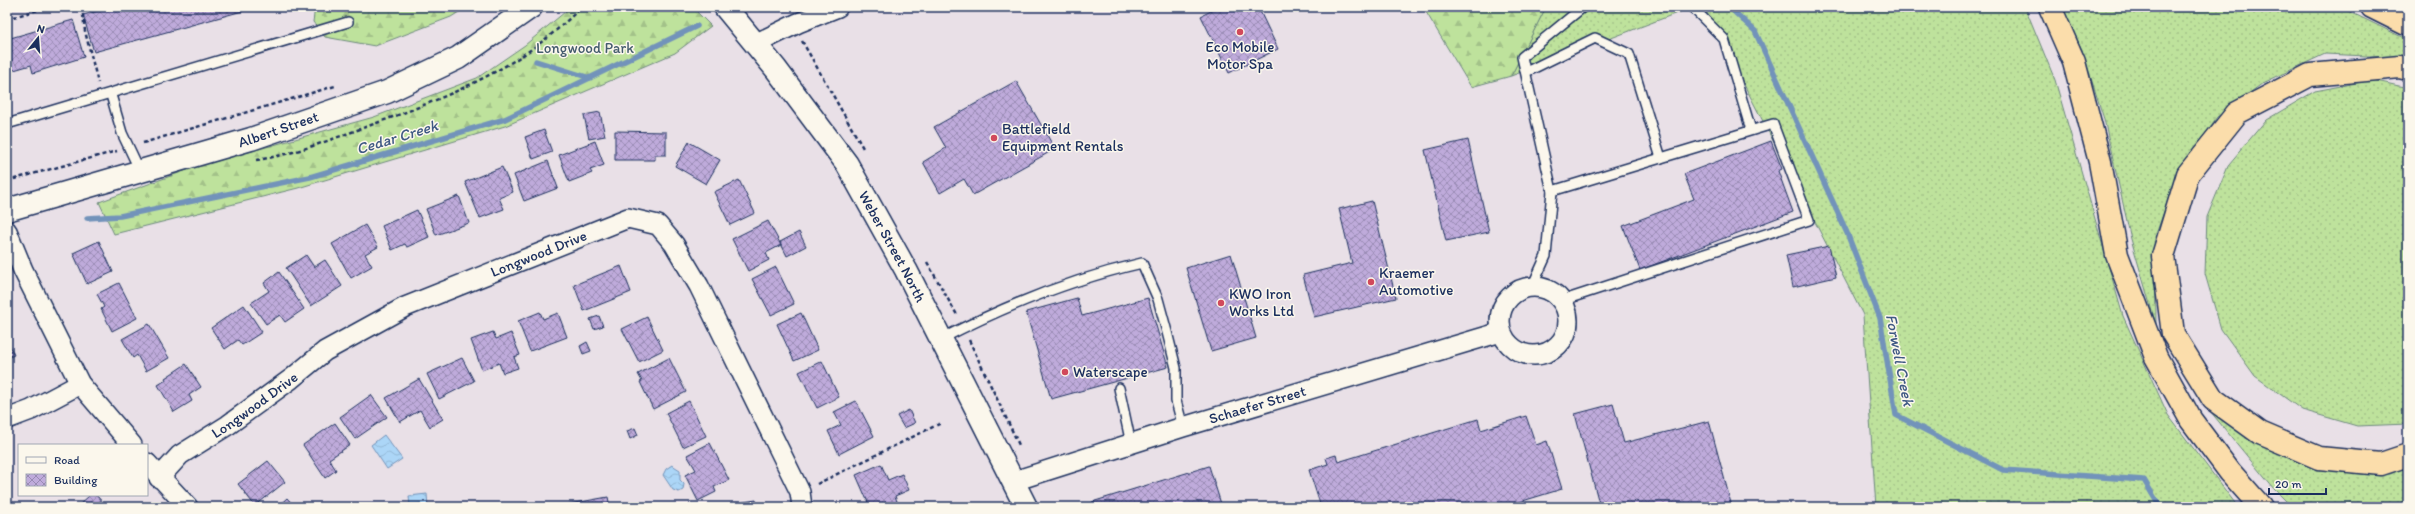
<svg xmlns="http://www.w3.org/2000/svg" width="2415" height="514" font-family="Itim,sans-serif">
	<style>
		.grass { fill: url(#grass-dots); stroke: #6c887d }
		.forest { fill: url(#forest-firs); stroke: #6c887d }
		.water { fill: url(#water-waves); stroke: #7293ba }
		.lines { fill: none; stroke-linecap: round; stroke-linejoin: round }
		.stream { stroke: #7293ba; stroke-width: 5.5 }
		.building { fill: url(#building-cross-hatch); stroke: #1b2f5e }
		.lane-casing { stroke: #1b2f5e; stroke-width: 12 }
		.street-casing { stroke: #1b2f5e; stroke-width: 22 }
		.secondary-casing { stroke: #1b2f5e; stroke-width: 25 }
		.highway-casing { stroke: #1b2f5e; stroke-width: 25 }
		.path { stroke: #1b2f5e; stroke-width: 2.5; stroke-dasharray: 4 3; stroke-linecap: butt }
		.lane { stroke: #fbf7ec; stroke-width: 9 }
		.street { stroke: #fbf7ec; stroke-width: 19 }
		.secondary { stroke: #fbf7ec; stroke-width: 22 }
		.highway { stroke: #fbddab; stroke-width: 22 }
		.poi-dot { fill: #d1495b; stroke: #fbf7ec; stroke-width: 1.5 }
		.labels { text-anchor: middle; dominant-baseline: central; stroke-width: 3; stroke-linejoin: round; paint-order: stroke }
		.poi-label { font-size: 15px; fill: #1b2f5e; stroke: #fbf7ec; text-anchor: start }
		.park-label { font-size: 15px; fill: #445c6e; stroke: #fbf7ec }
		.street-label { font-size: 15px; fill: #1b2f5e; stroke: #fbf7ec }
		.water-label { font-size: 16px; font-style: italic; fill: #3f5984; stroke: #fbf7ec }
	</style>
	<defs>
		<pattern id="grass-dots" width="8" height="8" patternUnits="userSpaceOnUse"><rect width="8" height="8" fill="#bee29c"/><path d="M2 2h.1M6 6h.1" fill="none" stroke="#a3c289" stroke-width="1.8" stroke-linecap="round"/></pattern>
		<pattern id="forest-firs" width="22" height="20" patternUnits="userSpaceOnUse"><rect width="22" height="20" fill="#bee29c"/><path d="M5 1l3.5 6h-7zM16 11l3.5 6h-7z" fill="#a3c289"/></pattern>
		<pattern id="water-waves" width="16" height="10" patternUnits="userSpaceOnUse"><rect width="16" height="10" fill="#acd6f7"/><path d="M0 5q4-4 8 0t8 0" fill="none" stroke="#93b8d6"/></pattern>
		<pattern id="building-cross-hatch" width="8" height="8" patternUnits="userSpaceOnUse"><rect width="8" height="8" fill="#bfabdb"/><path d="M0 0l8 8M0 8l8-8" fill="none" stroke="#9a8cb5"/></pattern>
	</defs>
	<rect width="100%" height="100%" fill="#e9e0e7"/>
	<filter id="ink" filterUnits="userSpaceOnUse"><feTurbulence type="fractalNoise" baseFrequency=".025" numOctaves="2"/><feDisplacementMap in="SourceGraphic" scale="8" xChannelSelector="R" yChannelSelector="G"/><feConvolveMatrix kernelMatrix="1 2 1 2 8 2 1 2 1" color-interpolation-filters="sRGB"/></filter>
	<g filter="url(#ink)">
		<!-- grass -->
		<g class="grass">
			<polygon points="1546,7 1693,7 1511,76"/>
			<polygon points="1704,7 2025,7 2055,80 2123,316 2168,415 2238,507 1876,507 1863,315"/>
			<polygon points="2062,7 2340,7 2408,40 2408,58 2325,54 2263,83 2217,117 2177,175 2155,237 2156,325 2131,239 2104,119 2082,50"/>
			<polygon points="2372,80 2408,88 2408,424 2357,426 2302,410 2255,376 2221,329 2205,274 2207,217 2229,164 2266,120 2315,91"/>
			<polygon points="2201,400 2320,468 2390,474 2408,466 2408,507 2292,507 2274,489"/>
		</g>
		<!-- forest -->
		<g class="forest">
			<polygon points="315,7 467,7 451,17 375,46 325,37 313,22"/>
			<polygon points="571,7 692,7 711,26 675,53 505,126 298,188 114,234 99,202 198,166 374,117 477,78 525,45"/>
			<polygon points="1423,7 1546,7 1511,76 1471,87"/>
		</g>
		<!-- water -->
		<g class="water">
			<polygon points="384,435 402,459 387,469 371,445"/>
			<polygon points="672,465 680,470 680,480 684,484 683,490 679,492 673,490 663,475 666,469"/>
			<polygon points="427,494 428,507 410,507 409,496"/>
		</g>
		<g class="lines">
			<!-- stream -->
			<g class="stream">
				<polyline points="1729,7 1755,31 1847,233 1880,318 1896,415 2003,470 2144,480 2160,507"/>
				<polyline points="536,61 590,78"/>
				<polyline points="87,218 120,216 310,177 505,119 697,26"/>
			</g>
		</g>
		<!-- building -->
		<g class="building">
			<polygon points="114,7 257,7 94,52 83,15"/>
			<polygon points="1219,7 1258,7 1278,49 1229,73 1201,16"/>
			<polygon points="73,20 84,57 33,73 31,65 7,72 7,39"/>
			<polygon points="1016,81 1055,149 973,195 964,179 940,193 923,162 946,148 934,127"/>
			<polygon points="600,112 605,136 589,139 584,115"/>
			<polygon points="544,130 552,152 533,159 525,137"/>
			<polygon points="615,131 666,132 666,155 655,155 655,160 615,160"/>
			<polygon points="1468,140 1489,232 1446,241 1425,150"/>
			<polygon points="595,141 604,165 590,170 592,173 569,182 559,155"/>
			<polygon points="1771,141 1782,169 1778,171 1793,212 1640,270 1623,226 1694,199 1684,174"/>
			<polygon points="689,142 720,160 706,184 675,166"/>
			<polygon points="548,161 558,188 524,201 514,175"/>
			<polygon points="502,167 513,192 499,198 504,209 480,218 465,182"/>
			<polygon points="739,180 755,213 730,225 714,192"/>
			<polygon points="459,196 469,223 436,235 426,209"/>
			<polygon points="1372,201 1396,298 1314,317 1303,275 1352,263 1339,209"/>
			<polygon points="417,210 429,237 407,247 405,244 392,250 382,226"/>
			<polygon points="768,221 781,245 766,253 769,260 748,271 732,239"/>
			<polygon points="365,225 378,247 365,254 372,266 351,278 332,244"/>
			<polygon points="799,232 806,246 787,256 780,242"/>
			<polygon points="99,241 113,272 87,284 73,253"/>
			<polygon points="1829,246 1836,277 1793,287 1786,255"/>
			<polygon points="1231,254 1256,338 1211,351 1186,268"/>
			<polygon points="306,255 314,267 325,260 342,286 311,306 286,268"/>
			<polygon points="621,266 631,292 584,311 574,285"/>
			<polygon points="776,267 794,304 771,315 752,279"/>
			<polygon points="279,272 304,309 285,322 280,315 266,324 251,303 269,291 264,283"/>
			<polygon points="119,283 137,318 112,331 101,309 104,307 97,294"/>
			<polygon points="1077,298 1082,316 1148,298 1168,367 1051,399 1026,312"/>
			<polygon points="244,305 262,332 242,345 238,340 225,349 211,328"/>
			<polygon points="540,312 543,319 558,313 567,337 530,351 518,321"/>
			<polygon points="801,313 818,350 794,361 777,324"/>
			<polygon points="599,316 603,326 594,329 590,319"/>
			<polygon points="647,317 663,350 639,362 622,329"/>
			<polygon points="149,324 169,358 146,371 137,355 133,358 122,339"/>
			<polygon points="493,332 496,339 511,333 520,355 514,357 518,368 503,373 499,363 482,370 471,340"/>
			<polygon points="7,340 14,355 7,358"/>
			<polygon points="587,342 591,351 583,354 580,346"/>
			<polygon points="462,358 474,381 439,399 427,374"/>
			<polygon points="669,358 686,392 653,409 640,382 642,381 638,374"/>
			<polygon points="822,361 839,397 817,408 799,372"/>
			<polygon points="186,364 201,387 189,395 192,401 174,412 158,385 166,380 165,378"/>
			<polygon points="419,379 443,419 430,427 420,410 400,422 386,398"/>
			<polygon points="371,395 387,417 355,439 340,417"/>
			<polygon points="689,401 706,436 683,447 666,413"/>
			<polygon points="856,401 874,436 839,454 828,431 841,425 834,412"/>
			<polygon points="1613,404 1624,443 1709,421 1732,507 1600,507 1575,414"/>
			<polygon points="909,410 915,423 904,428 897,416"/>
			<polygon points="1526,416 1536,445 1547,441 1562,489 1503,507 1321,507 1309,470 1328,464 1326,458 1336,455 1338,462 1478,419 1481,430"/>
			<polygon points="335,423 350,445 329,459 336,470 325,478 303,445"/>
			<polygon points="635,428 638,435 630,439 627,431"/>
			<polygon points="710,443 729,480 714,487 716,492 698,501 685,475 696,470 687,455"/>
			<polygon points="268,461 285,482 255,506 238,484"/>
			<polygon points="881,464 888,480 902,474 909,490 895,496 898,504 891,507 870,507 856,475"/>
			<polygon points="1209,466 1222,507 1093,507 1092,502"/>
			<polygon points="90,495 96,495 107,507 77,507"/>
			<polygon points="608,497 610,507 569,507 569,504"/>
			<polygon points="287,498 295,507 277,507"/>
			<polygon points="756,500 757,507 714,507"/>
			<polygon points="632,504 636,507 624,507 624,506"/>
			<polygon points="655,504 655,507 643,507"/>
		</g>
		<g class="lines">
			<defs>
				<g id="lane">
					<polyline points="1692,7 1724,39 1751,130"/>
					<polyline points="1526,72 1595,38 1629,54 1661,158"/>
					<polyline points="111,95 122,133 140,171"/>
					<polyline points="7,124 348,22"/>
					<polyline points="1552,191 1522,57 1583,7"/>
					<polyline points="1532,287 1546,256 1552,191 1773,124 1809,220 1561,301"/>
					<path d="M 941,339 C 1005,306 1072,279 1142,263 L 1158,299 L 1167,332 L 1176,368 L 1176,401 L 1183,427"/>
					<polyline points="1119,388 1131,444"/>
				</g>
				<g id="street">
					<polyline points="755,44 798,23 838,7"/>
					<polyline points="7,231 23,270 80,384 132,445"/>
					<circle cx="1534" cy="321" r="34"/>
					<polyline points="7,419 31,410 80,384"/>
					<polyline points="147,463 188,507"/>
					<path id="s1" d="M 159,478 L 180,455 L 228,425 L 291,379 L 325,351 L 405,307 L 628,218 L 658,225 L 674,244 L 699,286 L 800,492 L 802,507"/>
					<path id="s2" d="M 1014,481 L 1183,427 L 1501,332"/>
				</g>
				<g id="secondary">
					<path id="s3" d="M 725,7 L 776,69 L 847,164 L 906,270 L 1026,507"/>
					<path id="s4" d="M 7,210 L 251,139 L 387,92 L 458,58 L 531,7"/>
				</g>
				<g id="highway">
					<polyline points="2050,7 2074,62 2100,162 2117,255 2156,357 2191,420 2230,472 2261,507"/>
					<polyline points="2372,7 2408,25"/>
					<polyline points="2408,69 2400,67 2310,75 2237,113 2188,174 2163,256 2173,334 2213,399 2260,433 2319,458 2381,464 2408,455"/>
				</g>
			</defs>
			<!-- lane casing -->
			<use href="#lane" class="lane-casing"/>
			<!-- street casing -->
			<use href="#street" class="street-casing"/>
			<!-- secondary casing -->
			<use href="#secondary" class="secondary-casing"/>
			<!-- highway casing -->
			<use href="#highway" class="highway-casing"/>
			<!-- path -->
			<g class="path">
				<polyline points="82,7 85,31 98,83"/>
				<polyline points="13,17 49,7"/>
				<polyline points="802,41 863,148"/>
				<polyline points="143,143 335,86"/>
				<path d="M 256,160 C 292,155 327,141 360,129 C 440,100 521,70 581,7"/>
				<polyline points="7,181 117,151"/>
				<polyline points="927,262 957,315"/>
				<polyline points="969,340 1019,445"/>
				<polyline points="817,484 941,423"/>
			</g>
			<!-- lane -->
			<use href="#lane" class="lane"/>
			<!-- street -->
			<use href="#street" class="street"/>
			<!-- secondary -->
			<use href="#secondary" class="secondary"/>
			<!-- highway -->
			<use href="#highway" class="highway"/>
		</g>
	</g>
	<!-- markers -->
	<g class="poi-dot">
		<circle cx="1240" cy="32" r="4"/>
		<circle cx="994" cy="138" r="4"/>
		<circle cx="1371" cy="282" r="4"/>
		<circle cx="1221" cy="303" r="4"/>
		<circle cx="1065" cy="372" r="4"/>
	</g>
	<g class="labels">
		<!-- poi labels -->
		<g class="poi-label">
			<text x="1240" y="47" text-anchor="middle">Eco Mobile<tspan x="1240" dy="17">Motor Spa</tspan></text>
			<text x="1002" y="129">Battlefield<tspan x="1002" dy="17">Equipment Rentals</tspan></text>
			<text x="1379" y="273">Kraemer<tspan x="1379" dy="17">Automotive</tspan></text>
			<text x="1229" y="294">KWO Iron<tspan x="1229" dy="17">Works Ltd</tspan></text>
			<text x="1073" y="372">Waterscape</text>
		</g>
		<!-- park labels -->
		<g class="park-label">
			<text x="585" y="48">Longwood Park</text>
		</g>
		<!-- street labels -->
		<g class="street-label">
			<text stroke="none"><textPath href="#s4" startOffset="283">Albert Street</textPath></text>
			<text stroke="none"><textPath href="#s3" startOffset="293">Weber Street North</textPath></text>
			<text stroke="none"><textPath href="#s1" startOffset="445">Longwood Drive</textPath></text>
			<text stroke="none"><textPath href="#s1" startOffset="121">Longwood Drive</textPath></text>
			<text stroke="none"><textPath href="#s2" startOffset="255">Schaefer Street</textPath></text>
		</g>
		<!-- water labels -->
		<g class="water-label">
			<text transform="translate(397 137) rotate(-17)">Cedar Creek</text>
			<text transform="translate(1900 360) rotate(79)">Forwell Creek</text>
		</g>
	</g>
	<!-- margin -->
	<rect width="2415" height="514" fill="none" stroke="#fbf7ec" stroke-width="24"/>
	<rect x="12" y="12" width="2391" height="490" fill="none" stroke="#1b2f5e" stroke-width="1.5" filter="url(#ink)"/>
	<!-- legend -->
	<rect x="18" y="444" width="130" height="52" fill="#fbf7ec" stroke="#a1a7b3"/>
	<rect x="26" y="457" width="20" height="6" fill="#fbf7ec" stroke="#a1a7b3"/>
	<text x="54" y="464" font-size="12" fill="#1b2f5e">Road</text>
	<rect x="26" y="474" width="20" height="12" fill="url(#building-cross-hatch)" stroke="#a1a7b3"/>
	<text x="54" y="484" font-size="12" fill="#1b2f5e">Building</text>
	<!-- north arrow -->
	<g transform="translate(38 38) rotate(17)" stroke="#fbf7ec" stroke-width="3" paint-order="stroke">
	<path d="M0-3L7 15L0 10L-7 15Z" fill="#1b2f5e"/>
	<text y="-6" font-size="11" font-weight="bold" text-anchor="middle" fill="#1b2f5e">N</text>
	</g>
	<!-- scale -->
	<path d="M2269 488v6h57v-6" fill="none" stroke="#1b2f5e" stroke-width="2"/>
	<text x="2275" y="488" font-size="12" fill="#1b2f5e" stroke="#fbf7ec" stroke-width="3" paint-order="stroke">20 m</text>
</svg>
